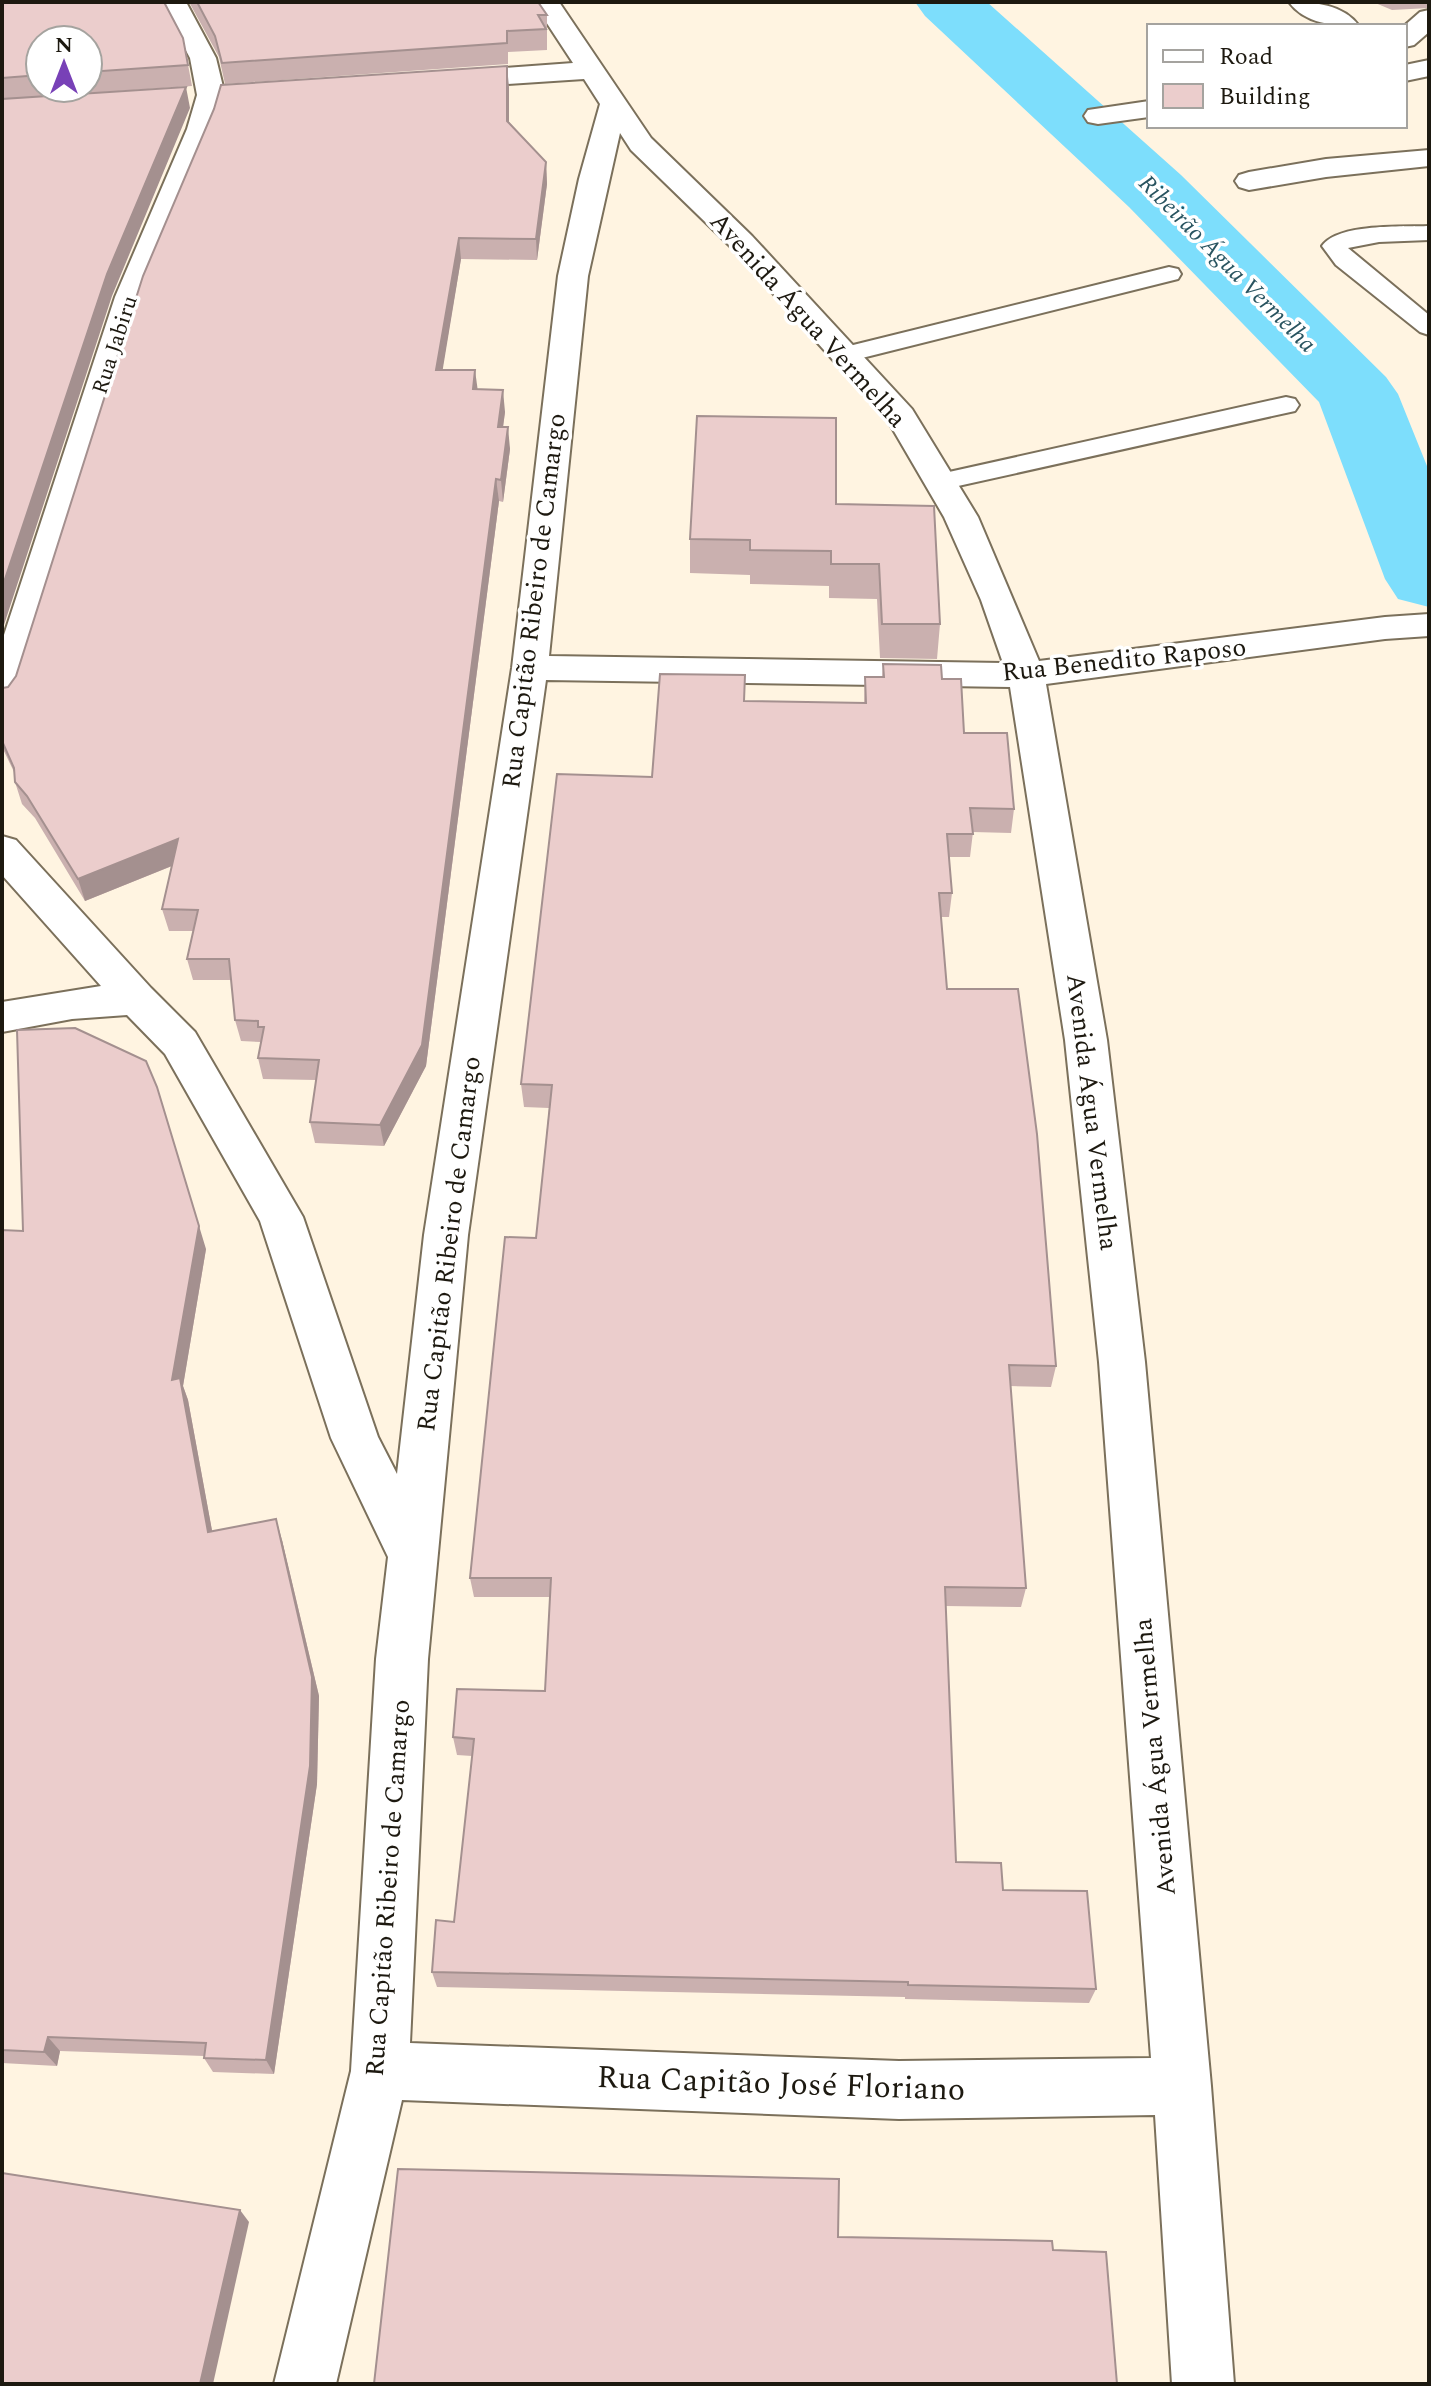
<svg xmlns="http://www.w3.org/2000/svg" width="1431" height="2386" font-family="Spectral,serif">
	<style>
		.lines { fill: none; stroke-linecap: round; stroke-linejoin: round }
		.river { fill: #7ddefc; fill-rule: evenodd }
		.service-casing { stroke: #7b705b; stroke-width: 4 }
		.minor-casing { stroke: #7b705b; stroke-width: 4 }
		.service { fill: #fff; fill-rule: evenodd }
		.minor { fill: #fff; fill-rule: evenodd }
		.wall { fill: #cab0af; fill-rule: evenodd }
		.shaded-wall { fill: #a4908f }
		.building { fill: #ebcdcc; stroke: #a4908f; stroke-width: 2 }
		.labels { text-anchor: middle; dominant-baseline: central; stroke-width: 7; stroke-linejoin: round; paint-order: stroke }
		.far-street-label { font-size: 22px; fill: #1d1910; stroke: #fff }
		.far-water-label { font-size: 24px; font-style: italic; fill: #295460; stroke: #fff }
		.street-label { font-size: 26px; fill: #1d1910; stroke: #fff }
		.near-street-label { font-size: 32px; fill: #1d1910; stroke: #fff }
	</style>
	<rect width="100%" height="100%" fill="#fff4e1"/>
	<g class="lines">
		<!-- river -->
		<polygon class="river" points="915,2 987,2 1181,175 1386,377 1398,394 1429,471 1429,607 1398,599 1385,579 1319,402 1129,207 925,16"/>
		<defs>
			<g id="service">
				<path d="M 1429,226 L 1429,240 L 1379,242 L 1348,248 L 1429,315 L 1429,335 L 1420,332 L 1336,265 L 1322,246 C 1338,223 1403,227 1429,226 Z"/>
				<polygon points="1169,267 1178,269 1181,274 1178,279 846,362 837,359 833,354 837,349"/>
				<polygon points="1286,397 1295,399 1299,405 1295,411 940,490 930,488 926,482 930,476 940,474"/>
			</g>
			<g id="minor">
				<polygon points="160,2 186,2 216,58 225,95 215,129 145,297 20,697 15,706 2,709 2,641 115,297 187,129 197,95 190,58"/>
				<path d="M 533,2 L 559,2 L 651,138 L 752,236 L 912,409 L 978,517 L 1039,661 L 1385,617 L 1429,614 L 1429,636 L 1385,639 L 1046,684 L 1107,1040 L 1145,1362 L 1211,2086 L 1234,2384 L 1172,2384 L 1155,2115 L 899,2119 L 402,2100 L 336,2384 L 274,2384 L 351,2071 L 376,1659 L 388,1557 L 331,1438 L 260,1221 L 165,1054 L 127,1015 L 72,1019 L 2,1032 L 2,1002 L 101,986 L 2,875 L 2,836 L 16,840 L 151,988 L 195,1032 L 303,1217 L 378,1437 L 397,1474 L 424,1235 L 512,668 L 558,276 L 579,179 L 600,104 L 584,79 L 447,88 L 437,86 L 433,80 L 437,74 L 447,72 L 573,63 ZM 620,133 L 631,150 L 732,248 L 888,421 L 944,517 L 981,600 L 1003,663 L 549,656 L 588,276 ZM 546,680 L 1010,687 L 1065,1040 L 1099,1362 L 1151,2058 L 899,2061 L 410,2043 L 428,1659 L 468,1235 Z"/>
				<path d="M 1289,2 C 1314,2 1343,4 1359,26 C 1334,26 1305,24 1289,2 Z"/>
				<polygon points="1429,10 1429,32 1414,45 1405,47 1404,26 1420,12"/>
				<polygon points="1429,60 1429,76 1405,81 1405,65"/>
				<polygon points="1149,101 1149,117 1098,124 1088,122 1084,116 1088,110"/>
				<polygon points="1429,150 1429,166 1326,177 1249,190 1239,187 1235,181 1239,175 1249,172 1326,159"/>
			</g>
		</defs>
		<!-- service casing -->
		<use href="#service" class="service-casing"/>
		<!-- minor casing -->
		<use href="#minor" class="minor-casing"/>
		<!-- service -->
		<use href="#service" class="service"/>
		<!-- minor -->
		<use href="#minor" class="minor"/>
	</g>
	<!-- wall -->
	<g class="wall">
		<path d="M 2,2 L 183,38 L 192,86 L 2,99 ZM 40,40 L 88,40 L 88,88 L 40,88 Z"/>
		<polygon points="189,2 538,2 547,15 547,50 508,52 508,64 225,84 219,57"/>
		<polygon points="1373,2 1429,2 1429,8 1392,10"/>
		<polygon points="507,66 509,122 546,162 547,184 537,260 461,259 442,370 477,389 505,412 503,427 510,449 503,502 499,501 426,1066 384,1146 315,1143 310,1122 316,1080 263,1079 258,1058 261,1042 241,1041 235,1020 231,980 193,980 187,959 193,931 169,931 162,909 172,866 85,901 35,818 22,804 15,782 15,774 2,747 2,688 8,687"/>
		<polygon points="836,504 940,624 937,659 880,658 877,599 829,598 829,586 750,584 750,575 690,573 690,539"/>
		<polygon points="883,664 942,679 964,733 1014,809 1011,833 973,832 970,857 949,857 952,893 949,917 941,917 947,989 1056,1366 1051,1387 1010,1386 1026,1588 1021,1607 945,1606 956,1862 1003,1890 1096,1989 1089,2003 905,1999 905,1997 437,1987 432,1972 454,1922 472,1756 457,1755 453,1737 545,1691 550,1597 474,1597 470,1578 536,1238 549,1108 524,1107 521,1084 744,701 864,703 865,677 882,677"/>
		<polygon points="2,1230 206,1249 183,1386 188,1400 212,1531 282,1540 319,1696 317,1784 274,2074 213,2072 204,2058 204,2056 60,2051 57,2066 2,2063"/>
	</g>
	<!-- shaded-wall -->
	<g class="shaded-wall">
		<polygon points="507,66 509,87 509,142 507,121"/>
		<polygon points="186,87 190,108 112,296 2,631 2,588 107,274"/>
		<polygon points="546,162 547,184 537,260 536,239"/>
		<polygon points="459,238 461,259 439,392 436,370"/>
		<polygon points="475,370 478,392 473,389"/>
		<polygon points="503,390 505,412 500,449 498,427"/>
		<polygon points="508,427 510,449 503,502 501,480"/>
		<polygon points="496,479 499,501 426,1066 384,1146 380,1125"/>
		<polygon points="178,839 184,861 85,901 78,879"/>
		<polygon points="157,1087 206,1249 183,1386 188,1400 216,1552 208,1532 172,1380"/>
		<polygon points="276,1519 282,1540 319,1696 317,1784 274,2074 266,2060"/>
		<polygon points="48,2037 60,2051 57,2066 44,2052"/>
		<polygon points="240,2210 249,2222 213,2384 200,2384"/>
	</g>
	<!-- building -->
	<g class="building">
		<polygon points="2,2 164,2 183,38 188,65 88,72 88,40 40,40 40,75 2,78"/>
		<polygon points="197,2 538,2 547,15 538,15 546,29 507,31 507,43 222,63 215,36"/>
		<polygon points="507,66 507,121 546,162 536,239 459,238 436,370 475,370 473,389 503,390 498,427 508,427 501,480 496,479 422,1045 380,1125 310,1122 319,1060 258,1058 264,1027 258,1027 258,1021 235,1020 229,959 187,959 198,910 162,909 178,839 78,879 27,796 15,782 14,768 2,741 2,688 8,687 16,676 143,276 214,109 221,85"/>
		<polygon points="186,87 107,274 2,588 2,99"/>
		<polygon points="697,416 836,418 836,504 934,506 940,624 882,624 879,564 831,564 831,551 750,550 750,540 690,539"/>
		<polygon points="883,664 941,665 942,679 961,679 964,733 1007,733 1014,809 970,808 973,834 947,834 952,893 939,893 947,989 1018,989 1037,1134 1056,1366 1009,1365 1026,1588 945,1587 956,1862 1001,1863 1003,1890 1087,1891 1096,1989 908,1985 908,1982 432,1972 436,1920 454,1922 474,1739 453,1737 457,1689 545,1691 551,1578 470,1578 505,1237 536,1238 552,1085 521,1084 557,774 652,777 660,674 745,675 744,701 866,703 865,677 884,677"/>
		<polygon points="75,1028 146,1061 157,1087 199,1226 172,1380 180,1378 208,1532 276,1519 312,1677 310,1766 266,2060 204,2058 206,2043 48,2037 44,2052 2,2050 2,1230 23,1231 17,1030"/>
		<polygon points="398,2169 839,2179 838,2237 1052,2241 1053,2250 1106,2252 1117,2384 374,2384"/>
		<polygon points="2,2173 240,2210 200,2384 2,2384"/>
	</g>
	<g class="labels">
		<!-- far-street labels -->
		<g class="far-street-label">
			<text transform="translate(115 345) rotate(-72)">Rua Jabiru</text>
		</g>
		<!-- far-water labels -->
		<g class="far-water-label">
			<text transform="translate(1227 264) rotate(45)">Ribeirão Água Vermelha</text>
		</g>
		<!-- street labels -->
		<g class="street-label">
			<text transform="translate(808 320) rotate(48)">Avenida Água Vermelha</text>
			<text transform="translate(534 601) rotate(-83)">Rua Capitão Ribeiro de Camargo</text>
			<text transform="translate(1124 660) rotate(-6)">Rua Benedito Raposo</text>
			<text transform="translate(1092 1112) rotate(83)">Avenida Água Vermelha</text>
			<text transform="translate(449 1244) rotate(-83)">Rua Capitão Ribeiro de Camargo</text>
			<text transform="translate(1155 1757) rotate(-95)">Avenida Água Vermelha</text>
			<text transform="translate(388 1888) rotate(-86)">Rua Capitão Ribeiro de Camargo</text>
		</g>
		<!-- near-street labels -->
		<g class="near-street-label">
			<text transform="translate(781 2084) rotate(2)">Rua Capitão José Floriano</text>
		</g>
	</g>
	<!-- border -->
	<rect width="1431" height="2386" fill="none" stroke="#1d1910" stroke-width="8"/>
	<!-- legend -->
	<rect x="1147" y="24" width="260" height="104" fill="#ffffff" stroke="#a5a39f" stroke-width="2"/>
	<rect x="1163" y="50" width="40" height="12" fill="#ffffff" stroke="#a5a39f" stroke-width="2"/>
	<text x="1219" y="64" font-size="24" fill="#1d1910">Road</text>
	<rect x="1163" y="84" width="40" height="24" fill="#ebcdcc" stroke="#a5a39f" stroke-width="2"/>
	<text x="1219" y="104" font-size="24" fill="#1d1910">Building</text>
	<!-- north arrow -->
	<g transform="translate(64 64)"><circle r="38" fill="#ffffff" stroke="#a5a39f" stroke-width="2"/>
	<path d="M0-6L14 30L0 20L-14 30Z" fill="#7841b7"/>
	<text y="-12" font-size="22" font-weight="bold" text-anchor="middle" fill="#1d1910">N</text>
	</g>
</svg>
